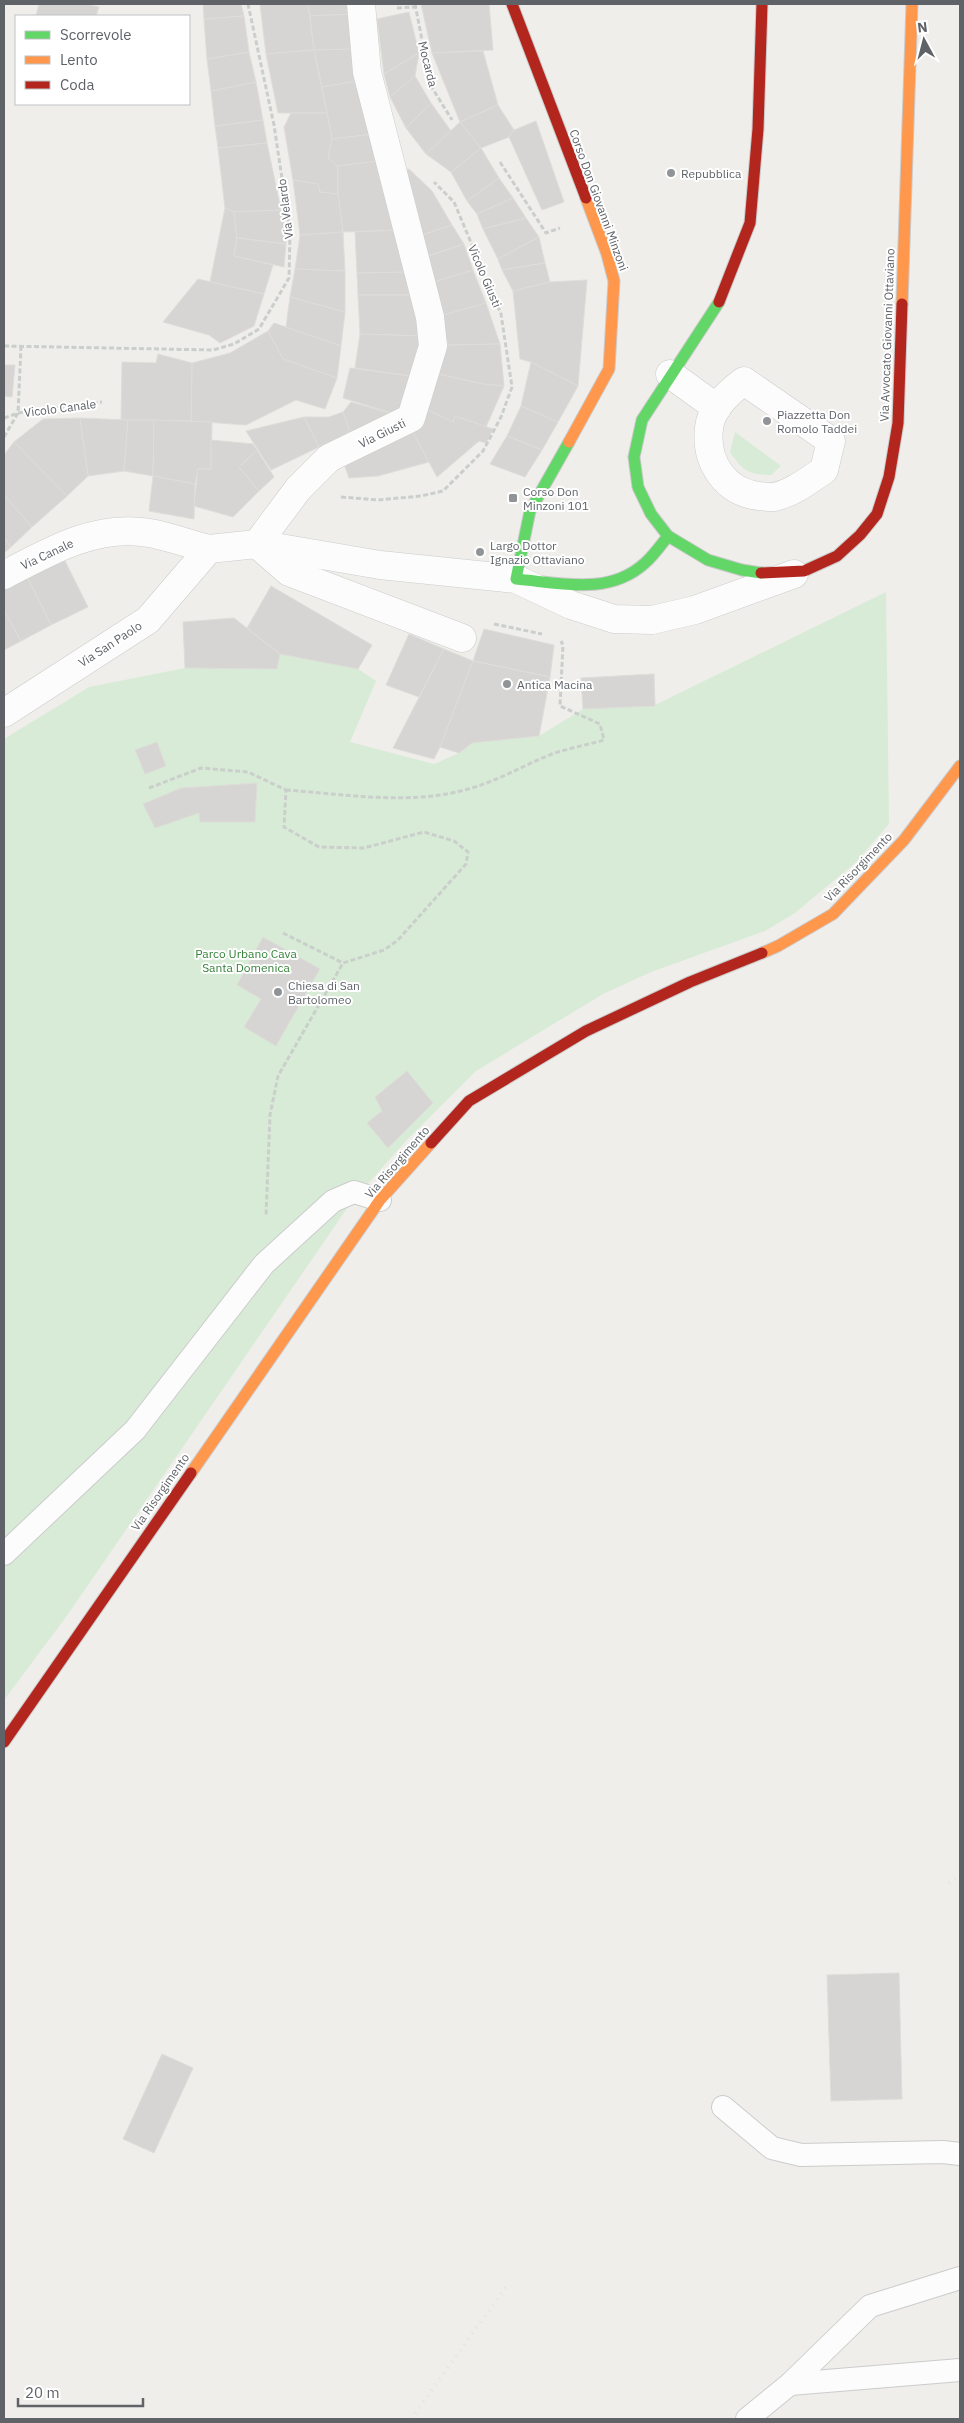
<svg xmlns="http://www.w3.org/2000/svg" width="964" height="2423" font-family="'IBM Plex Sans',sans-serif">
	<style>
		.green { fill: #d8ebd6 }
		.building { fill: #d6d5d3; stroke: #deddd9 }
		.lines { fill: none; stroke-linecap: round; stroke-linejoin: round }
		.lane-casing { stroke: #cbcccc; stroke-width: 24 }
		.street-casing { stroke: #cbcccc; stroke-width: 29 }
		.fast-casing { stroke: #cacacb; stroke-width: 13 }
		.slow-casing { stroke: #cacacb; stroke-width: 13 }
		.jam-casing { stroke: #cacacb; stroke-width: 13 }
		.path { stroke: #cacfcc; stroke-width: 3; stroke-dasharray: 5 2.5; stroke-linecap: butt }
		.lane { stroke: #fdfcfc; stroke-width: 22 }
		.street { stroke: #fdfcfc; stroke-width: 28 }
		.fast { stroke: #63d668; stroke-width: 11 }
		.slow { stroke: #ff974d; stroke-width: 11 }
		.jam { stroke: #b3261e; stroke-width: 11 }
		.rail { stroke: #e4e4e4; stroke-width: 4; stroke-dasharray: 1 6; stroke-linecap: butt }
		.poi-dot { fill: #919496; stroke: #fff; stroke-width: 2 }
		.labels { text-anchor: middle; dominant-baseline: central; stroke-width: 4; stroke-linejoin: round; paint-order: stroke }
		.street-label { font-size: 12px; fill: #5f6368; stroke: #fff }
		.poi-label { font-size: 12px; fill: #5f6368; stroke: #fff; text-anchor: start }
		.park-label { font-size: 12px; fill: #348238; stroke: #fff }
	</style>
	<rect width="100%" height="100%" fill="#efeeea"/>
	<!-- green -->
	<g class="green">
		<path d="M 735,432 L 781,466 L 771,475 C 747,474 743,471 730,452 Z"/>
		<polygon points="886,592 889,824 855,863 795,913 765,931 651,972 603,994 476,1071 405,1142 350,1204 66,1617 4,1700 4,739 89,687 185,668 277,669 280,654 358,669 376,681 350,742 434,764 459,753 472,743 539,736 583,709 655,705"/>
	</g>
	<!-- building -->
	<g class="building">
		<polygon points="39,4 86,4 99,7 96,16 36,16"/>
		<polygon points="203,4 241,4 244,16 204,19"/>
		<polygon points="260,4 308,4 314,50 266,54"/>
		<polygon points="308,4 352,4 353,14 310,16"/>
		<polygon points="421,4 489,4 493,50 432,53"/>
		<polygon points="409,12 419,53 384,74 377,19"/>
		<polygon points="353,14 355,49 314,50 310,16"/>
		<polygon points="244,16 249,52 207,59 204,19"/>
		<polygon points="355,49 357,81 322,87 314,50"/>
		<polygon points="314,50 327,113 278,113 266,54"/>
		<polygon points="483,51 498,105 460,122 432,53"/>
		<polygon points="249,52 256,82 211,91 207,59"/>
		<polygon points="419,53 415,76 390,97 384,74"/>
		<polygon points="415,76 431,103 406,128 390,97"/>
		<polygon points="357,81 374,134 332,139 322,87"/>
		<polygon points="256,82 263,120 215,126 211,91"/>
		<polygon points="431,103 451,131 426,154 406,128"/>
		<polygon points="498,105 514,130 509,137 481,148 460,122"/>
		<polygon points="291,113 327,113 332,139 328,158 338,166 338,194 320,192 318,184 293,180 284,127"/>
		<polygon points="263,120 267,143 218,148 215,126"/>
		<polygon points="536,121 564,202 542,210 509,137 514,130"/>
		<polygon points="460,122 481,148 451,172 426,154"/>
		<polygon points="374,134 379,161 338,166 328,158 332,139"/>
		<polygon points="267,143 281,210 234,212 225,208 218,148"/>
		<polygon points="481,148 499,178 467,201 451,172"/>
		<polygon points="379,161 398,230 343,232 338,194 338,166"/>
		<polygon points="409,169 432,191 452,225 416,237 398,172"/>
		<polygon points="499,178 513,198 477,214 467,201"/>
		<polygon points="293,180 318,184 320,192 338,194 343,232 300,235"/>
		<polygon points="513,198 526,218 483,229 477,214"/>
		<polygon points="225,208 234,212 237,238 234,256 273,265 264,294 210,282"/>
		<polygon points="281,210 286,236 286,244 237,238 234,212"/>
		<polygon points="526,218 539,237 498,259 483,229"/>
		<polygon points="452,225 464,244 422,258 416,237"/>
		<polygon points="398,230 411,272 357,273 355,232"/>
		<polygon points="343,232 345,271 295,269 300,235"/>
		<polygon points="539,237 545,263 502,270 498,259"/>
		<polygon points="237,238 286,244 284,267 234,256"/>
		<polygon points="464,244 473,270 430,283 422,258"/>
		<polygon points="545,263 550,282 513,291 502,270"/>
		<polygon points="295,269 345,271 345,312 290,297"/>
		<polygon points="473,270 486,303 440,316 430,283"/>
		<polygon points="411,272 417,295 358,295 357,273"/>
		<polygon points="198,279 264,294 254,326 220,343 209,335 163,322"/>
		<polygon points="587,280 578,386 531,362 520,359 513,291 550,282"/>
		<polygon points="358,295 417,295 422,336 360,334"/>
		<polygon points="290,297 345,312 341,346 286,327"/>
		<polygon points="486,303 500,344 448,345 440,316"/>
		<polygon points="274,323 341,346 337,378 283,359 268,331"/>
		<polygon points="268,331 283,359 337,378 325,409 296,400 246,425 191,421 192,363 230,353"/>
		<polygon points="360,334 422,336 418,377 355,368"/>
		<polygon points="500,344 504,386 483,384 438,374 448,345"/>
		<polygon points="158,354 192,363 191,421 121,420 122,362 156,363"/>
		<polygon points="531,362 578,386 558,422 521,406"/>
		<polygon points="4,365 15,365 12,397 4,396"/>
		<polygon points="350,368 418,377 404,417 343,398"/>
		<polygon points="438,374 483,384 504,386 486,427 455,416 453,422 426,409"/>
		<polygon points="351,402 404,417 350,432 343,412"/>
		<polygon points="521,406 558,422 542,450 507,436"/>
		<polygon points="426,409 453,422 455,416 493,429 486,443 479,441 437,477 412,431"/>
		<polygon points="343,412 350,432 319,447 304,417 329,417"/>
		<polygon points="304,417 319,447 271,470 246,431"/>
		<polygon points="80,418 128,420 124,471 88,476"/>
		<polygon points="80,418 88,476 67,496 14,442 43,419"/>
		<polygon points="128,420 154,420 153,476 124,471"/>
		<polygon points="154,420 212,422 211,469 198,469 195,484 153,476"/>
		<polygon points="412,431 429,462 378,476 349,478 342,458"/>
		<polygon points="507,436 542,450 525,477 490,464"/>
		<polygon points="211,440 253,444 257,450 239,467 259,491 233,517 194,506 198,469 211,469"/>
		<polygon points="14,442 67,496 32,527 4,495 4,455"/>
		<polygon points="257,450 274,477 259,491 239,467"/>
		<polygon points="153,476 195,484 194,519 149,511"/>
		<polygon points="4,495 32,527 11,547 4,538"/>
		<polygon points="4,538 11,547 4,553"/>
		<polygon points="64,559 88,607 51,625 27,577"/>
		<polygon points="27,577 51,625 21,641 4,610 4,589"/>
		<polygon points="271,586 372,645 358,669 280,654 247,628"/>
		<polygon points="4,610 21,641 4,650"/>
		<polygon points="234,618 280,654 277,669 185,668 183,622"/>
		<polygon points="484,629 554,645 550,677 473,661"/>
		<polygon points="409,634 444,649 419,697 386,685"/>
		<polygon points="444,649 473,661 440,747 434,759 393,748"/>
		<polygon points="473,661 550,677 539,736 472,743 459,753 440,747"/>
		<polygon points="654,674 655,706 583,709 581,678"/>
		<polygon points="157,742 166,766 145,774 135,750"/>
		<polygon points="257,783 255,822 200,822 199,813 155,828 143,804 181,788"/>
		<polygon points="263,937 320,969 276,1046 244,1027 261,999 237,985"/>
		<polygon points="407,1071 433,1103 388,1148 367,1123 382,1111 375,1097"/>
		<polygon points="899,1973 902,2099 831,2101 827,1975"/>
		<polygon points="162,2054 193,2068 154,2153 123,2139"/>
	</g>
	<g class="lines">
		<defs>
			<g id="lane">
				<polyline points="4,1554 135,1430 264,1264 333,1201 354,1192 380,1200"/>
				<polyline points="723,2107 772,2148 801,2155 943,2152 960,2154"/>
				<polyline points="790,2384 960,2370"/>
				<polyline points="747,2419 790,2384 870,2306 960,2278"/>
			</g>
			<g id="street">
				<polyline points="670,374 717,408"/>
				<path d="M 744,381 L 831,441 L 824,470 C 809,480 793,493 774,497 C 770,498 764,496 759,496 C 725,492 705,462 709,428 C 711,408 729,392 744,381 Z"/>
				<polyline points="257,544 298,489 329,458 411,418 433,346 430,317 367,72 361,4"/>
				<polyline points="257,544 289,572 462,638"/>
				<path d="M 4,575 C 47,553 91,526 142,532 C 164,534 187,544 209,549"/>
				<polyline points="4,713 148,620 209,549 257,544 380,565 516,579 571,605 614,619 652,620 695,610 794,574"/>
			</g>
			<g id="fast">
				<polyline points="719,302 642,420 634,457 638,487 651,514 668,536 708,560 742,570 761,573"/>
				<path d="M 569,442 L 530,511 L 516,579 C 561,583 609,596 645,563 C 654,555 661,545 668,536"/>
			</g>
			<g id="slow">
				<polyline points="902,304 912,4"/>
				<polyline points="569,442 609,369 614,281 607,254 586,198"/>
				<polyline points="762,953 778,946 833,914 904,840 960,766"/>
				<polyline points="191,1473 380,1200 431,1143"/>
			</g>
			<g id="jam">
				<polyline points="512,4 586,198"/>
				<polyline points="719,302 750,223 758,129 762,4"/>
				<polyline points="761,573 804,571 837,556 860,535 877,514 889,477 898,423 902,304"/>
				<polyline points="431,1143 469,1101 586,1031 690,982 762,953"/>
				<polyline points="4,1742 191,1473"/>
			</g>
		</defs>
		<!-- lane casing -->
		<use href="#lane" class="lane-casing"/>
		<!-- street casing -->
		<use href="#street" class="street-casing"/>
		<!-- fast casing -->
		<use href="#fast" class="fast-casing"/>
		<!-- slow casing -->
		<use href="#slow" class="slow-casing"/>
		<!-- jam casing -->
		<use href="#jam" class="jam-casing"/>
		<!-- path -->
		<g class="path">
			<polyline points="415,4 431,86 452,120"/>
			<polyline points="397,8 415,7"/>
			<polyline points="500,162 546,233 560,228"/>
			<polyline points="4,346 213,350 234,344 259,329 289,278 290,232 274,125 248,4"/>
			<polyline points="4,418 18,413 102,402"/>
			<polyline points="4,437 18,413 21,346"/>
			<polyline points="341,497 378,500 421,496 443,491 483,451 501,417 512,387 501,314 454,202 434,182"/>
			<polyline points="494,624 542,634"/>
			<polyline points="149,788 201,768 248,772 286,790 284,827 319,847 364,848 424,832 454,841 468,852 466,864 398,940 384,950 343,963 278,1076 270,1115 266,1216"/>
			<path d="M 286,790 C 345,794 409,806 468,789 C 498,781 524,765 552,754 C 569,748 587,745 604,740 L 600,724 L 560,706 L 563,645 L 561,641"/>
			<polyline points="283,933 343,963"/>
		</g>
		<!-- lane -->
		<use href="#lane" class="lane"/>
		<!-- street -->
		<use href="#street" class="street"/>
		<!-- fast -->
		<use href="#fast" class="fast"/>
		<!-- slow -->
		<use href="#slow" class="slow"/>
		<!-- jam -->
		<use href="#jam" class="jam"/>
		<!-- rail -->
		<g class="rail">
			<polyline points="949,1883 960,1876"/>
			<polyline points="411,2419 508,2284"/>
		</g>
	</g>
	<!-- markers -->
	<g class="poi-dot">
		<circle cx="671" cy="173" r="5"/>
		<circle cx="767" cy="421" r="5"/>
		<rect x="508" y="493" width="10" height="10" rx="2.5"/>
		<circle cx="480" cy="552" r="5"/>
		<circle cx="507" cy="684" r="5"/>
		<circle cx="278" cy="992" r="5"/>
	</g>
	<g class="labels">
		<!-- street labels -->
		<g class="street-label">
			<text transform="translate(428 64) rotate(76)">Mocarda</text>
			<text transform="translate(599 200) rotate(70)">Corso Don Giovanni Minzoni</text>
			<text transform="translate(285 209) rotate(-97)">Via Velardo</text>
			<text transform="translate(485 276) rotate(67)">Vicolo Giusti</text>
			<text transform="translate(887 335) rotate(-88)">Via Avvocato Giovanni Ottaviano</text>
			<text transform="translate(60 408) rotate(-7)">Vicolo Canale</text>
			<text transform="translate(382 433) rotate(-26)">Via Giusti</text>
			<text transform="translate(47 554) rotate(-25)">Via Canale</text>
			<text transform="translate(110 644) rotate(-33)">Via San Paolo</text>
			<text transform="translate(858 867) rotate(-46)">Via Risorgimento</text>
			<text transform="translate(397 1162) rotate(-49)">Via Risorgimento</text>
			<text transform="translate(160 1492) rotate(-55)">Via Risorgimento</text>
		</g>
		<!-- poi labels -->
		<g class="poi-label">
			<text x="681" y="173">Repubblica</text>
			<text x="777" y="414">Piazzetta Don<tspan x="777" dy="14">Romolo Taddei</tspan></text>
			<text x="523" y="491">Corso Don<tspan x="523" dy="14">Minzoni 101</tspan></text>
			<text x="490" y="545">Largo Dottor<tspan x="490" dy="14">Ignazio Ottaviano</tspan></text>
			<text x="517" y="684">Antica Macina</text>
			<text x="288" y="985">Chiesa di San<tspan x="288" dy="14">Bartolomeo</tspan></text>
		</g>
		<!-- park labels -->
		<g class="park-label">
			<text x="246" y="953">Parco Urbano Cava<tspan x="246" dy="14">Santa Domenica</tspan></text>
		</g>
	</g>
	<!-- border -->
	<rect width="964" height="2423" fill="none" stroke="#5f6368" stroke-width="10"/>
	<!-- legend -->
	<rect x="15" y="15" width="175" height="90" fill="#ffffff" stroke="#bfc1c3"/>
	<rect x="25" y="31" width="25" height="8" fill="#63d668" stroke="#bfc1c3"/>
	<text x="60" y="40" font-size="15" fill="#5f6368">Scorrevole</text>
	<rect x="25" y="56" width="25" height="8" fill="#ff974d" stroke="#bfc1c3"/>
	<text x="60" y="65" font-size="15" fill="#5f6368">Lento</text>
	<rect x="25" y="81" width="25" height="8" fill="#b3261e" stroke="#bfc1c3"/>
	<text x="60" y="90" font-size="15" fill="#5f6368">Coda</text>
	<!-- north arrow -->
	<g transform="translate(924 40) rotate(353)" stroke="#ffffff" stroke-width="4" paint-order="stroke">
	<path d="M0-4L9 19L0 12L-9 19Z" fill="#5f6368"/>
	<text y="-8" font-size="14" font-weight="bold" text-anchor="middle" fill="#5f6368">N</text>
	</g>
	<!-- scale -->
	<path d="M18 2398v8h125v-8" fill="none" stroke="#5f6368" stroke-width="2.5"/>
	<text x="25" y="2398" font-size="15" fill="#5f6368" stroke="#ffffff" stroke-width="4" paint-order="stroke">20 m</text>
</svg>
